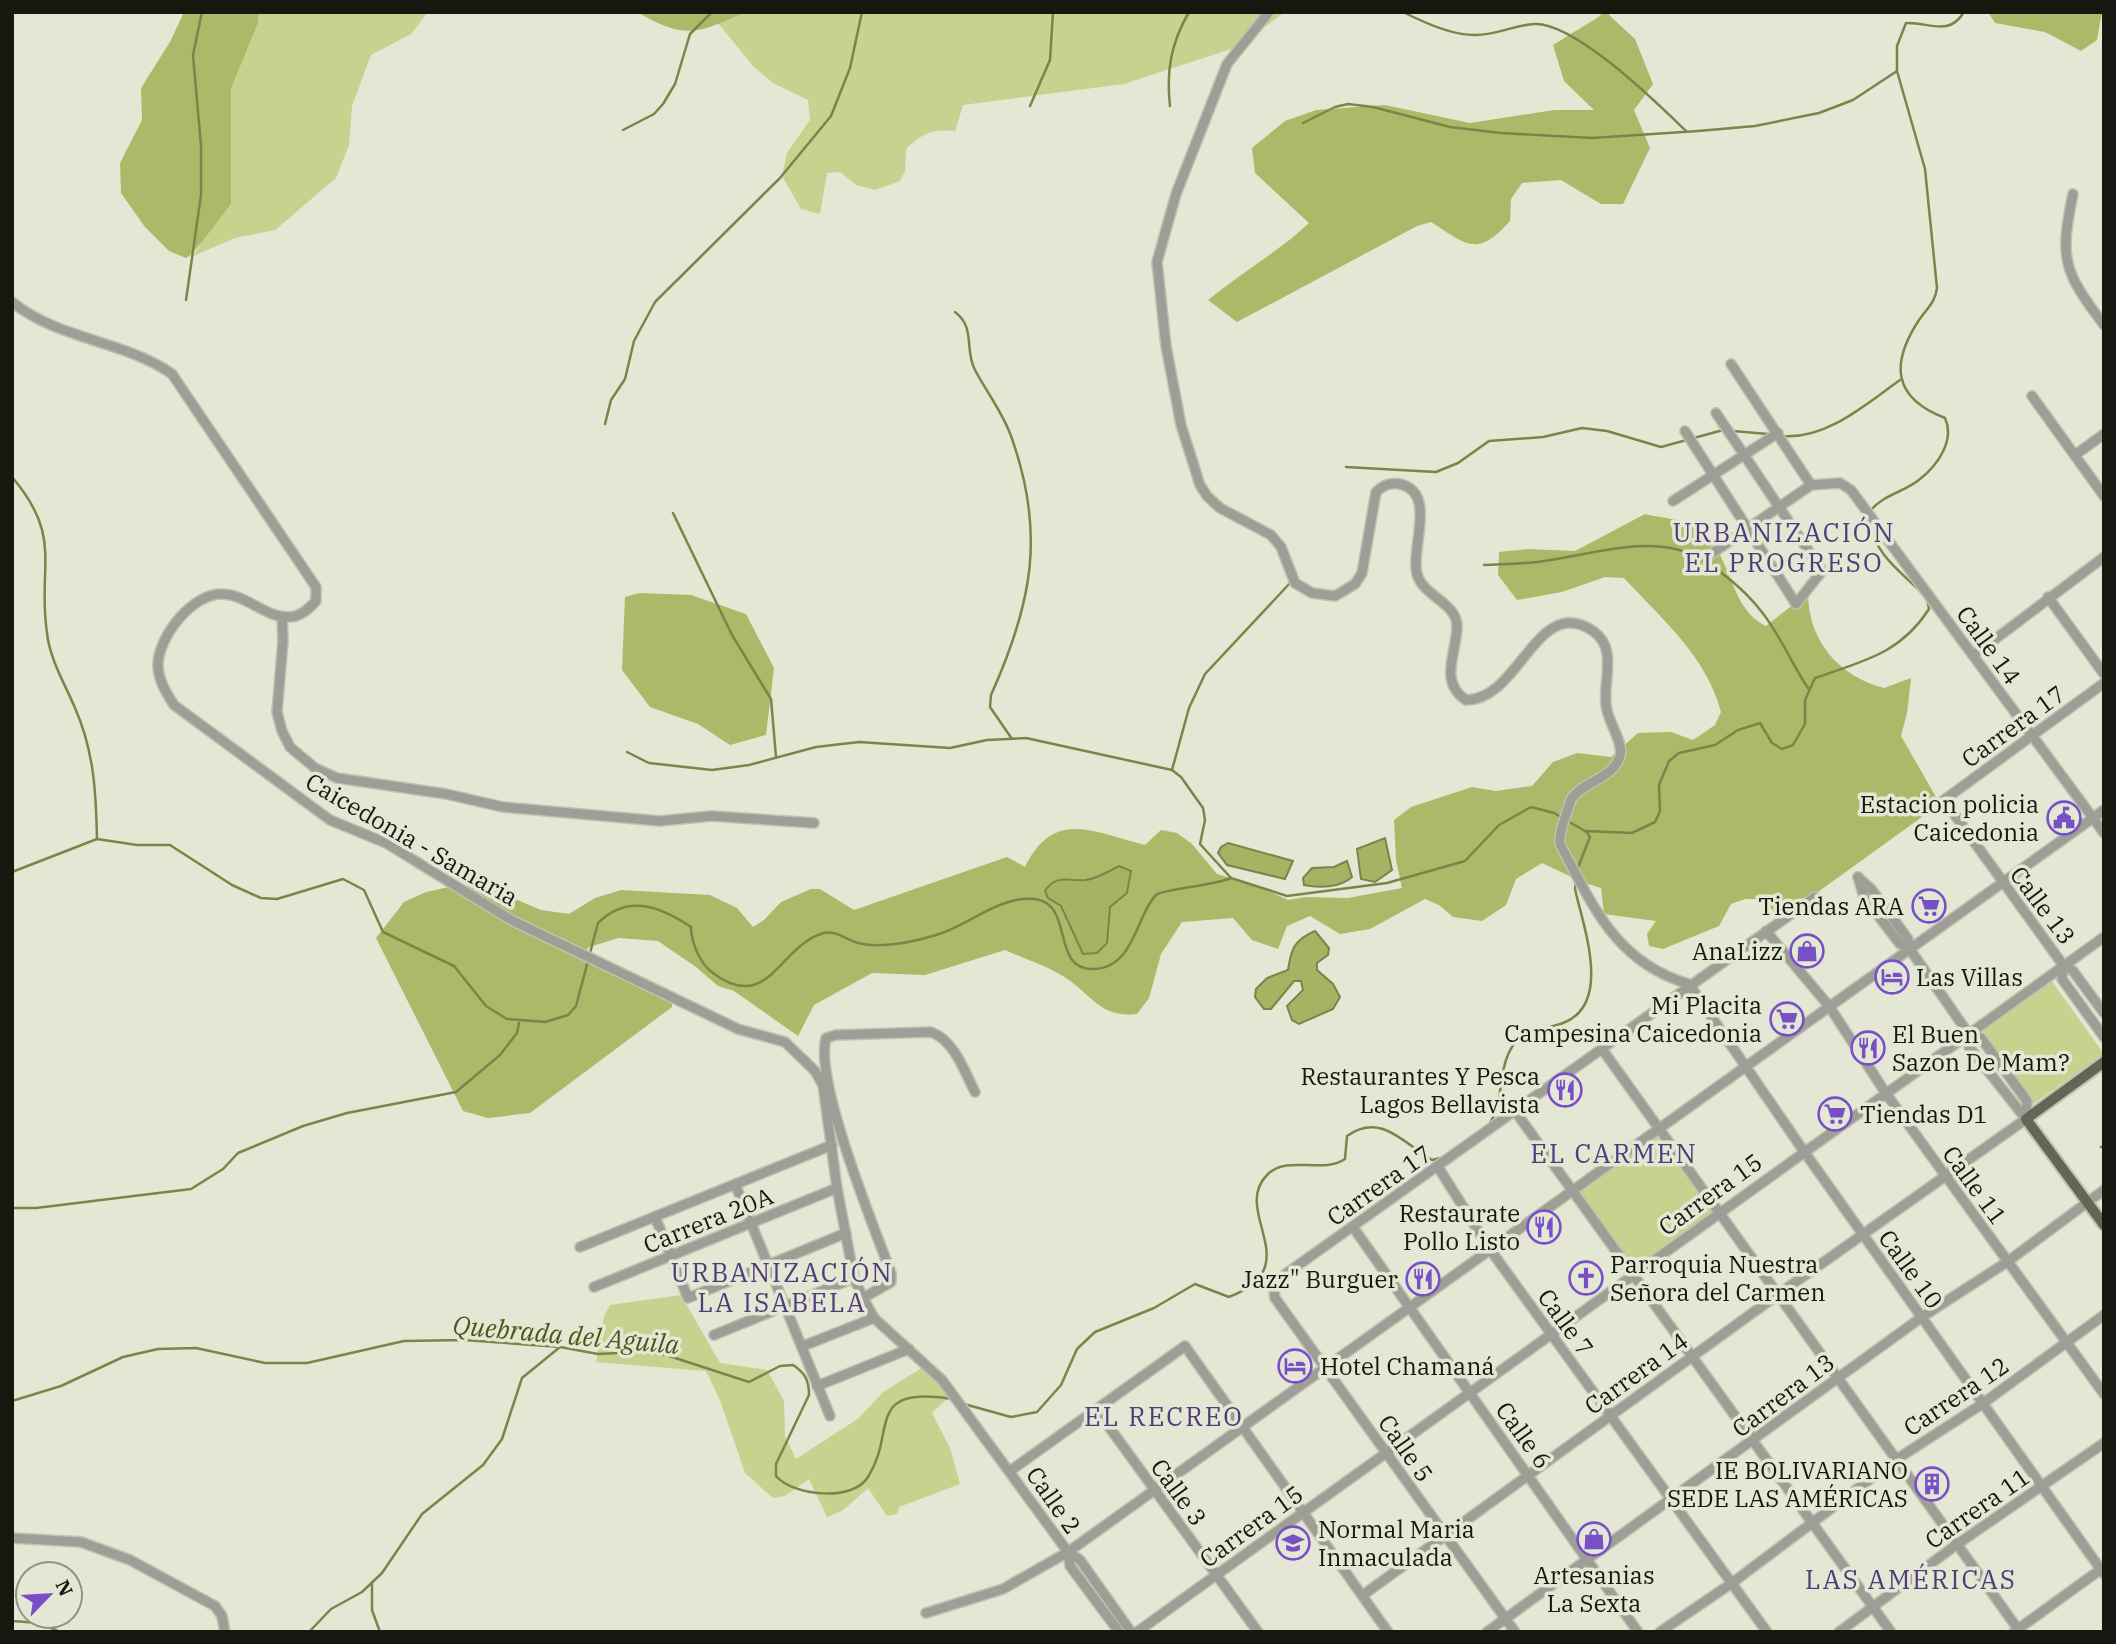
<svg xmlns="http://www.w3.org/2000/svg" width="2116" height="1644" font-family="'IBM Plex Serif',serif">
	<style>
		.green { fill: #c7d28e }
		.forest { fill: #adb968 }
		.water { fill: #a7b262; stroke: #7c8449; stroke-width: 2 }
		.lines { fill: none; stroke-linecap: round; stroke-linejoin: round }
		.stream { stroke: #7c8449; stroke-width: 2.5 }
		.minor-casing { stroke: #bec2b0; stroke-width: 12 }
		.major-casing { stroke: #bec2b0; stroke-width: 14 }
		.minor { stroke: #9d9f96; stroke-width: 9 }
		.major { stroke: #636556; stroke-width: 10 }
		.labels { text-anchor: middle; dominant-baseline: central; stroke-width: 7; stroke-linejoin: round; paint-order: stroke }
		.street-label { font-size: 24px; fill: #161810; stroke: #e3e7d3 }
		.poi-label { font-size: 24px; fill: #161810; stroke: #e3e7d3; text-anchor: end }
		.neighbourhood-label { font-size: 26px; letter-spacing: 2px; fill: #4f3c79; stroke: #e3e7d3 }
		.water-label { font-size: 26px; font-style: italic; fill: #4e551a; stroke: #e3e7d3 }
	</style>
	<rect width="100%" height="100%" fill="#e3e7d3"/>
	<!-- green -->
	<g class="green">
		<polygon points="259,12 428,12 411,34 371,55 352,106 349,145 336,178 275,230 235,238 193,256 207,233 231,204 231,89 258,23"/>
		<path d="M 745,12 L 1285,12 L 1237,47 L 1124,84 L 963,105 L 955,131 C 933,129 922,133 906,149 L 905,171 L 900,181 L 875,190 L 856,185 L 840,172 L 827,173 L 820,214 L 801,209 L 782,176 L 787,153 L 810,120 L 808,100 L 773,83 L 754,67 L 718,23 Z"/>
		<polygon points="2051,980 2104,1054 2033,1104 1981,1030"/>
		<polygon points="1657,1128 1719,1212 1634,1273 1573,1189"/>
		<polygon points="681,1295 720,1363 767,1370 784,1401 785,1436 796,1459 859,1418 883,1392 925,1366 954,1392 932,1413 950,1448 960,1484 899,1507 897,1514 887,1516 868,1488 842,1511 827,1517 809,1479 785,1496 773,1498 745,1473 720,1400 706,1371 596,1362 604,1316 610,1305"/>
	</g>
	<!-- forest -->
	<g class="forest">
		<path d="M 184,12 L 259,12 L 258,23 L 231,89 L 231,204 C 222,215 194,255 186,258 L 169,251 L 145,227 L 121,193 L 120,163 L 142,120 L 141,88 L 170,42 Z"/>
		<path d="M 637,12 L 745,12 C 696,35 684,39 637,12 Z"/>
		<path d="M 1602,12 L 1610,12 L 1609,15 L 1635,39 L 1653,84 L 1634,110 L 1650,148 L 1623,204 L 1601,204 L 1561,180 L 1522,183 L 1511,199 L 1510,221 C 1477,258 1467,245 1431,222 L 1417,226 L 1237,322 L 1208,300 C 1241,273 1278,252 1309,223 L 1255,173 L 1252,148 L 1285,121 L 1316,110 L 1385,105 L 1470,123 L 1554,110 L 1594,110 L 1564,81 L 1553,45 L 1600,16 Z"/>
		<polygon points="1988,12 2102,12 2097,40 2081,51 2045,32 1995,23"/>
		<path d="M 1645,514 C 1660,518 1686,519 1698,528 C 1733,552 1727,607 1766,626 L 1808,593 C 1808,640 1838,676 1884,688 L 1911,678 L 1907,713 L 1901,736 L 1940,804 L 1779,920 L 1765,899 L 1745,899 L 1731,904 L 1719,926 L 1663,949 L 1649,946 L 1647,934 L 1656,921 L 1604,914 L 1601,888 L 1582,882 L 1542,863 L 1516,879 L 1506,905 L 1482,921 L 1453,917 L 1439,905 L 1425,899 L 1370,929 L 1340,934 L 1310,916 L 1287,926 L 1278,949 L 1252,940 L 1233,918 L 1182,922 L 1161,954 L 1149,998 L 1137,1014 C 1100,1018 1092,995 1066,978 C 1048,966 1024,959 1005,950 L 925,975 L 872,973 L 814,1005 L 798,1036 L 734,991 L 718,986 L 696,967 L 658,941 L 619,938 L 589,947 L 585,952 L 672,995 L 672,1007 L 530,1113 L 488,1118 L 463,1111 L 376,938 L 404,902 L 426,892 L 458,885 L 487,887 L 541,910 L 569,914 L 595,898 L 621,890 L 710,895 L 737,908 L 753,927 L 764,920 L 781,902 L 811,889 L 820,889 L 854,910 L 1007,857 L 1025,867 C 1054,807 1096,833 1145,845 L 1161,830 L 1177,833 L 1192,844 L 1217,874 L 1255,885 L 1288,900 L 1305,897 L 1348,898 L 1402,888 L 1396,860 L 1394,820 L 1411,807 L 1472,787 L 1496,791 L 1532,786 L 1553,762 L 1577,753 L 1611,757 L 1638,733 L 1671,732 L 1693,740 L 1715,725 L 1721,712 C 1707,657 1662,619 1624,578 L 1605,577 L 1562,592 L 1517,600 L 1498,575 L 1499,552 L 1528,549 L 1575,551 Z"/>
		<polygon points="640,593 691,595 746,614 774,668 766,735 730,745 698,724 650,707 622,670 625,597"/>
	</g>
	<!-- water -->
	<g class="water">
		<polygon points="1385,838 1392,870 1375,882 1361,879 1357,849"/>
		<polygon points="1228,843 1293,861 1285,879 1227,865 1218,853 1221,847"/>
		<path d="M 1347,861 L 1352,877 C 1340,888 1319,888 1304,885 L 1303,878 L 1312,868 L 1334,867 Z"/>
		<path d="M 1119,866 L 1131,871 L 1127,893 L 1110,907 L 1107,943 L 1097,953 L 1083,954 L 1061,906 L 1048,898 L 1045,891 C 1056,873 1070,882 1086,880 C 1098,878 1108,872 1119,866 Z"/>
		<path d="M 1315,931 L 1329,948 L 1328,955 L 1317,963 L 1317,970 L 1333,984 L 1340,997 L 1333,1009 L 1299,1024 L 1292,1020 L 1287,1006 L 1303,990 L 1301,981 L 1294,981 L 1271,1009 L 1264,1009 L 1255,997 L 1256,989 L 1267,978 L 1288,970 C 1291,949 1294,940 1315,931 Z"/>
	</g>
	<g class="lines">
		<!-- stream -->
		<g class="stream">
			<path d="M 1405,13 C 1425,23 1454,36 1476,35 C 1496,35 1515,25 1534,24 C 1575,22 1657,103 1686,131"/>
			<polyline points="1030,106 1050,60 1053,12"/>
			<path d="M 1170,106 C 1166,71 1171,43 1189,12"/>
			<polyline points="1303,123 1335,107 1348,104 1373,107 1450,127 1501,133 1592,138 1698,131 1755,126 1819,113 1853,100 1897,71"/>
			<polyline points="623,130 654,114 663,104 675,84 690,34 712,12"/>
			<polyline points="186,300 201,195 201,146 193,55 202,12"/>
			<path d="M 955,312 C 976,328 964,349 975,370 C 986,391 1003,413 1011,436 C 1046,533 1032,604 991,695 L 990,707 L 1012,739"/>
			<polyline points="605,424 611,400 625,379 634,341 655,302 780,178 831,116 850,68 862,12"/>
			<polyline points="1733,431 1768,434"/>
			<path d="M 1782,436 C 1826,440 1866,404 1900,380"/>
			<polyline points="1346,467 1436,472 1458,463 1489,441 1543,437 1582,428 1607,431 1661,447 1723,430"/>
			<path d="M 12,477 C 64,538 37,565 47,633 C 50,660 65,684 75,708 C 94,751 96,792 97,839"/>
			<path d="M 1870,511 C 1884,494 1905,492 1920,479 C 1938,465 1955,440 1945,418 C 1893,398 1890,364 1919,320 C 1928,307 1935,303 1937,288 L 1925,169 L 1897,71 L 1897,46 L 1906,23 C 1929,22 1949,37 1964,12"/>
			<polyline points="673,513 732,635 771,699 776,757"/>
			<path d="M 1870,521 C 1873,553 1901,572 1922,593"/>
			<path d="M 1484,565 C 1502,564 1520,564 1537,562 C 1584,557 1645,534 1691,554 C 1716,566 1744,589 1761,611 C 1780,634 1791,663 1808,688"/>
			<polyline points="627,752 649,763 712,770 749,765 816,747 859,742 950,748 987,740 1026,738 1172,770 1181,777 1203,808 1205,820 1200,844 1231,878"/>
			<polyline points="1172,770 1189,708 1205,674 1291,582"/>
			<polyline points="1577,870 1590,837 1586,831"/>
			<path d="M 12,872 L 97,839 L 137,845 L 170,845 L 232,885 L 261,898 L 277,899 L 343,879 L 364,890 L 383,932 L 454,966 L 486,1006 L 507,1019 L 545,1022 L 568,1015 L 576,1006 L 598,923 C 628,893 661,907 691,927 C 691,942 700,964 713,973 C 769,1015 780,944 824,933 C 837,930 846,940 858,943 C 883,949 913,942 936,935 C 968,926 1000,895 1035,899 C 1075,904 1050,971 1094,969 C 1135,967 1136,915 1156,895 C 1162,889 1213,886 1231,878 L 1287,896 L 1387,883 L 1465,861 L 1499,825 L 1531,807 L 1554,813 L 1585,831 L 1632,833 L 1655,822 L 1660,811 L 1659,785 L 1669,761 L 1679,753 L 1715,745 L 1738,730 L 1760,723 L 1772,743 L 1782,749 L 1793,745 L 1805,724 L 1805,700 L 1815,678 C 1863,661 1900,654 1929,609 L 1927,598"/>
			<path d="M 1488,1126 C 1506,1101 1496,1069 1514,1044 C 1525,1030 1548,1029 1563,1023 C 1613,1004 1583,926 1575,889 L 1576,880"/>
			<polyline points="2101,1147 2104,1146"/>
			<polyline points="12,1208 36,1208 191,1189 223,1169 238,1153 303,1126 347,1113 456,1092 500,1055 517,1033 519,1023"/>
			<path d="M 12,1401 L 61,1386 L 123,1357 L 158,1349 L 196,1348 L 265,1363 L 307,1363 L 404,1341 L 464,1340 L 560,1347 L 598,1354 L 637,1352 L 666,1355 L 749,1382 L 780,1366 L 793,1365 C 805,1373 809,1380 809,1395 L 776,1464 L 776,1476 C 793,1496 853,1502 868,1477 C 897,1432 864,1385 951,1399"/>
			<path d="M 964,1404 L 1011,1417 L 1037,1412 L 1061,1385 L 1077,1349 L 1095,1332 L 1154,1308 L 1195,1284 L 1229,1297 C 1310,1266 1229,1211 1268,1174 C 1288,1155 1323,1174 1345,1159 L 1347,1136 C 1381,1112 1403,1143 1432,1160 L 1444,1157"/>
			<polyline points="372,1583 372,1610 380,1632"/>
			<polyline points="12,1621 40,1623 60,1632"/>
			<polyline points="309,1632 331,1609 362,1592 382,1573 422,1514 483,1465 502,1439 522,1378 560,1347"/>
		</g>
		<defs>
			<g id="minor">
				<path d="M 1269,12 L 1227,64 L 1176,194 L 1157,262 L 1166,346 L 1181,425 L 1200,485 L 1207,496 L 1220,508 L 1271,535 L 1281,547 L 1295,583 L 1312,593 L 1335,596 L 1355,584 L 1362,573 L 1376,492 C 1383,485 1390,482 1400,484 C 1439,493 1408,552 1418,577 C 1425,596 1457,604 1457,626 C 1457,653 1438,681 1466,700 C 1520,700 1537,593 1593,631 C 1618,648 1603,680 1606,705 C 1607,721 1624,742 1620,756 C 1613,779 1584,781 1572,798 C 1569,804 1567,812 1565,818 C 1562,827 1559,835 1560,844 C 1593,906 1616,963 1689,984 L 1803,1150 L 2104,1574"/>
				<path d="M 2073,194 C 2059,260 2064,272 2104,325"/>
				<path d="M 12,302 C 59,340 123,340 172,374 L 316,587 L 316,601 C 309,609 300,617 289,617 C 266,618 247,595 223,594 C 193,592 158,637 158,665 C 158,680 167,694 174,705 L 330,820 L 386,843 L 511,920 L 738,1029 L 785,1042 L 815,1071 L 823,1085 L 837,1188 L 854,1278 L 863,1298 L 874,1318 L 942,1380 L 1068,1552 L 1080,1560 L 1131,1632"/>
				<polyline points="1731,364 1811,485"/>
				<polyline points="2032,396 2104,496"/>
				<polyline points="1685,431 1796,604 1822,571 1716,413"/>
				<polyline points="2075,455 2104,434"/>
				<polyline points="1673,501 1778,433"/>
				<polyline points="1711,554 1811,485 1840,483 1851,490 2104,833"/>
				<polyline points="2048,597 2104,674"/>
				<polyline points="282,617 283,641 277,712 282,731 290,747 315,768 337,778 446,794 503,807 660,821 711,816 814,823"/>
				<polyline points="1974,655 2104,557"/>
				<polyline points="2104,683 1944,800 2063,965 2073,971 2104,1013"/>
				<polyline points="1858,877 1872,890 1908,939 1909,948 1968,1033 1969,1047 2026,1119"/>
				<polyline points="1858,877 1864,897 1900,944 1909,948"/>
				<polyline points="1766,931 1829,1006 1887,1095 2104,1394"/>
				<polyline points="2063,965 2062,979 2104,1037"/>
				<polyline points="1968,1033 1981,1038 2027,1101 2026,1119"/>
				<polyline points="1602,1049 2020,1632"/>
				<polyline points="1515,1111 1891,1632"/>
				<polyline points="1438,1167 1489,1248 1767,1632"/>
				<polyline points="735,1184 830,1416"/>
				<polyline points="655,1217 688,1298 846,1233"/>
				<polyline points="1353,1227 1638,1632"/>
				<polyline points="580,1247 832,1145"/>
				<polyline points="594,1287 837,1188"/>
				<path d="M 863,1298 L 891,1282 L 891,1273 C 874,1227 814,1081 826,1038 L 836,1035 L 931,1032 C 955,1041 964,1071 975,1092"/>
				<polyline points="714,1335 854,1278"/>
				<polyline points="803,1346 874,1318"/>
				<polyline points="817,1386 909,1349"/>
				<polyline points="1096,1409 1258,1632"/>
				<polyline points="1010,1471 1185,1346 1388,1632"/>
				<polyline points="12,1538 81,1542 130,1560 215,1606 222,1616 225,1632"/>
				<polyline points="1068,1552 1070,1566 1119,1632"/>
				<polyline points="1363,1595 1780,1293 2026,1119"/>
				<polyline points="926,1613 1003,1589 1068,1552 2104,810"/>
				<polyline points="1137,1632 2104,937"/>
				<polyline points="1487,1632 1922,1317 2007,1262 2104,1190"/>
				<polyline points="1515,1632 1275,1298 1273,1283 1815,897"/>
				<polyline points="1660,1632 1732,1583 1897,1459 1982,1404 2104,1315"/>
				<polyline points="1839,1632 1956,1545 2104,1443"/>
				<polyline points="2014,1632 2104,1567"/>
			</g>
			<polyline id="major" points="2104,1062 2026,1119 2104,1225"/>
		</defs>
		<!-- minor casing -->
		<use href="#minor" class="minor-casing"/>
		<!-- major casing -->
		<use href="#major" class="major-casing"/>
		<!-- minor -->
		<use href="#minor" class="minor"/>
		<!-- major -->
		<use href="#major" class="major"/>
	</g>
	<!-- icons -->
	<defs>
		<symbol id="civic-ring" viewBox="-11 -11 22 22"><circle r="9.5" fill="#e3e7d3" stroke="#794fc8" stroke-width="1.5"/><path d="M-.6-6.5H3V-4.5H.6V-3L4-1V1h2V6H-6V1h2V-1L-.6-3ZM-1.2 2.5V6h2.4V2.5Z" fill="#794fc8"/></symbol>
		<symbol id="supermarket-ring" viewBox="-11 -11 22 22"><circle r="9.5" fill="#e3e7d3" stroke="#794fc8" stroke-width="1.5"/><path d="M-6-5.5h2.5l.6 2H6L4.5 2H-2.5L-4.4-4H-6ZM-1.5 3.2a1.3 1.3 0 1 0 .1 0ZM3 3.2a1.3 1.3 0 1 0 .1 0Z" fill="#794fc8"/></symbol>
		<symbol id="shop-ring" viewBox="-11 -11 22 22"><circle r="9.5" fill="#e3e7d3" stroke="#794fc8" stroke-width="1.5"/><path d="M-5-2.5h2.3a2.7 3.5 0 0 1 5.4 0H5L5.5 6h-11ZM-1.5-2.5h3a1.5 2.3 0 0 0-3 0Z" fill="#794fc8"/></symbol>
		<symbol id="hotel-ring" viewBox="-11 -11 22 22"><circle r="9.5" fill="#e3e7d3" stroke="#794fc8" stroke-width="1.5"/><path d="M-6-4.5h1.5V1H6V5H4.5V3h-9V5H-6ZM-4 0a1.8 1.8 0 1 1 3.6 0ZM.5 0V-2.5h3Q6-2.5 6 0Z" fill="#794fc8"/></symbol>
		<symbol id="restaurant-ring" viewBox="-11 -11 22 22"><circle r="9.5" fill="#e3e7d3" stroke="#794fc8" stroke-width="1.5"/><path d="M-5-6h1v4h1v-4h1v4h1v-4h1v5L-1.5 .5V6h-2V.5L-5-1ZM5-6V6H3V1.5H1.5Q1.5-4 5-6Z" fill="#794fc8"/></symbol>
		<symbol id="church-ring" viewBox="-11 -11 22 22"><circle r="9.5" fill="#e3e7d3" stroke="#794fc8" stroke-width="1.5"/><path d="M-1.2-6h2.4v3.5h3.3v2.4h-3.3V6h-2.4V-.1h-3.3v-2.4h3.3Z" fill="#794fc8"/></symbol>
		<symbol id="building-ring" viewBox="-11 -11 22 22"><circle r="9.5" fill="#e3e7d3" stroke="#794fc8" stroke-width="1.5"/><path d="M-4-6H4V6H1V3H-1V6H-4ZM-2.5-4.3h1.7v1.8h-1.7ZM.8-4.3h1.7v1.8H.8ZM-2.5-1h1.7V.8h-1.7ZM.8-1h1.7V.8H.8Z" fill="#794fc8"/></symbol>
		<symbol id="school-ring" viewBox="-11 -11 22 22"><circle r="9.5" fill="#e3e7d3" stroke="#794fc8" stroke-width="1.5"/><path d="M0-5L7-2L0 1L-7-2ZM-4 1L0 2.5L4 1V4Q0 6-4 4Z" fill="#794fc8"/></symbol>
	</defs>
	<g fill-rule="evenodd">
		<use href="#civic-ring" x="2045" y="799" width="38" height="38"/>
		<use href="#supermarket-ring" x="1910" y="887" width="38" height="38"/>
		<use href="#shop-ring" x="1788" y="932" width="38" height="38"/>
		<use href="#hotel-ring" x="1873" y="958" width="38" height="38"/>
		<use href="#supermarket-ring" x="1768" y="1000" width="38" height="38"/>
		<use href="#restaurant-ring" x="1849" y="1029" width="38" height="38"/>
		<use href="#restaurant-ring" x="1546" y="1071" width="38" height="38"/>
		<use href="#supermarket-ring" x="1816" y="1095" width="38" height="38"/>
		<use href="#restaurant-ring" x="1525" y="1208" width="38" height="38"/>
		<use href="#church-ring" x="1567" y="1259" width="38" height="38"/>
		<use href="#restaurant-ring" x="1404" y="1260" width="38" height="38"/>
		<use href="#hotel-ring" x="1276" y="1347" width="38" height="38"/>
		<use href="#building-ring" x="1913" y="1465" width="38" height="38"/>
		<use href="#shop-ring" x="1575" y="1520" width="38" height="38"/>
		<use href="#school-ring" x="1274" y="1524" width="38" height="38"/>
	</g>
	<g class="labels">
		<!-- street labels -->
		<g class="street-label">
			<text transform="translate(1989 645) rotate(54)">Calle 14</text>
			<text transform="translate(2013 726) rotate(-36)">Carrera 17</text>
			<text transform="translate(412 839) rotate(30)">Caicedonia - Samaria</text>
			<text transform="translate(2043 905) rotate(53)">Calle 13</text>
			<text transform="translate(1379 1185) rotate(-35)">Carrera 17</text>
			<text transform="translate(1975 1185) rotate(54)">Calle 11</text>
			<text transform="translate(1710 1194) rotate(-36)">Carrera 15</text>
			<text transform="translate(708 1220) rotate(-22)">Carrera 20A</text>
			<text transform="translate(1911 1269) rotate(54)">Calle 10</text>
			<text transform="translate(1566 1322) rotate(54)">Calle 7</text>
			<text transform="translate(1636 1373) rotate(-36)">Carrera 14</text>
			<text transform="translate(1783 1395) rotate(-37)">Carrera 13</text>
			<text transform="translate(1956 1396) rotate(-34)">Carrera 12</text>
			<text transform="translate(1524 1435) rotate(54)">Calle 6</text>
			<text transform="translate(1406 1448) rotate(55)">Calle 5</text>
			<text transform="translate(1179 1492) rotate(54)">Calle 3</text>
			<text transform="translate(1054 1500) rotate(55)">Calle 2</text>
			<text transform="translate(1977 1508) rotate(-35)">Carrera 11</text>
			<text transform="translate(1251 1526) rotate(-36)">Carrera 15</text>
		</g>
		<!-- poi labels -->
		<g class="poi-label">
			<text x="2039" y="804">Estacion policia<tspan x="2039" dy="28">Caicedonia</tspan></text>
			<text x="1904" y="906">Tiendas ARA</text>
			<text x="1783" y="951">AnaLizz</text>
			<text x="1916" y="977" text-anchor="start">Las Villas</text>
			<text x="1762" y="1005">Mi Placita<tspan x="1762" dy="28">Campesina Caicedonia</tspan></text>
			<text x="1892" y="1034" text-anchor="start">El Buen<tspan x="1892" dy="28">Sazon De Mam?</tspan></text>
			<text x="1540" y="1076">Restaurantes Y Pesca<tspan x="1540" dy="28">Lagos Bellavista</tspan></text>
			<text x="1860" y="1114" text-anchor="start">Tiendas D1</text>
			<text x="1520" y="1213">Restaurate<tspan x="1520" dy="28">Pollo Listo</tspan></text>
			<text x="1610" y="1264" text-anchor="start">Parroquia Nuestra<tspan x="1610" dy="28">Señora del Carmen</tspan></text>
			<text x="1398" y="1279">Jazz" Burguer</text>
			<text x="1320" y="1366" text-anchor="start">Hotel Chamaná</text>
			<text x="1908" y="1470">IE BOLIVARIANO<tspan x="1908" dy="28">SEDE LAS AMÉRICAS</tspan></text>
			<text x="1318" y="1529" text-anchor="start">Normal Maria<tspan x="1318" dy="28">Inmaculada</tspan></text>
			<text x="1594" y="1575" text-anchor="middle">Artesanias<tspan x="1594" dy="28">La Sexta</tspan></text>
		</g>
		<!-- neighbourhood labels -->
		<g class="neighbourhood-label">
			<text x="1784" y="532">URBANIZACIÓN<tspan x="1784" dy="30">EL PROGRESO</tspan></text>
			<text x="1614" y="1153">EL CARMEN</text>
			<text x="782" y="1272">URBANIZACIÓN<tspan x="782" dy="30">LA ISABELA</tspan></text>
			<text x="1164" y="1416">EL RECREO</text>
			<text x="1911" y="1579">LAS AMÉRICAS</text>
		</g>
		<!-- water labels -->
		<g class="water-label">
			<text transform="translate(566 1334) rotate(5)">Quebrada del Aguila</text>
		</g>
	</g>
	<!-- border -->
	<rect width="2116" height="1644" fill="none" stroke="#161810" stroke-width="28"/>
	<!-- north arrow -->
	<g transform="translate(49 1595) rotate(65)"><circle r="33" fill="#e3e7d3" stroke="#919485" stroke-width="2"/>
	<path d="M0-5L12 26L0 18L-12 26Z" fill="#794fc8"/>
	<text y="-10" font-size="19" font-weight="bold" text-anchor="middle" fill="#161810">N</text>
	</g>
</svg>
